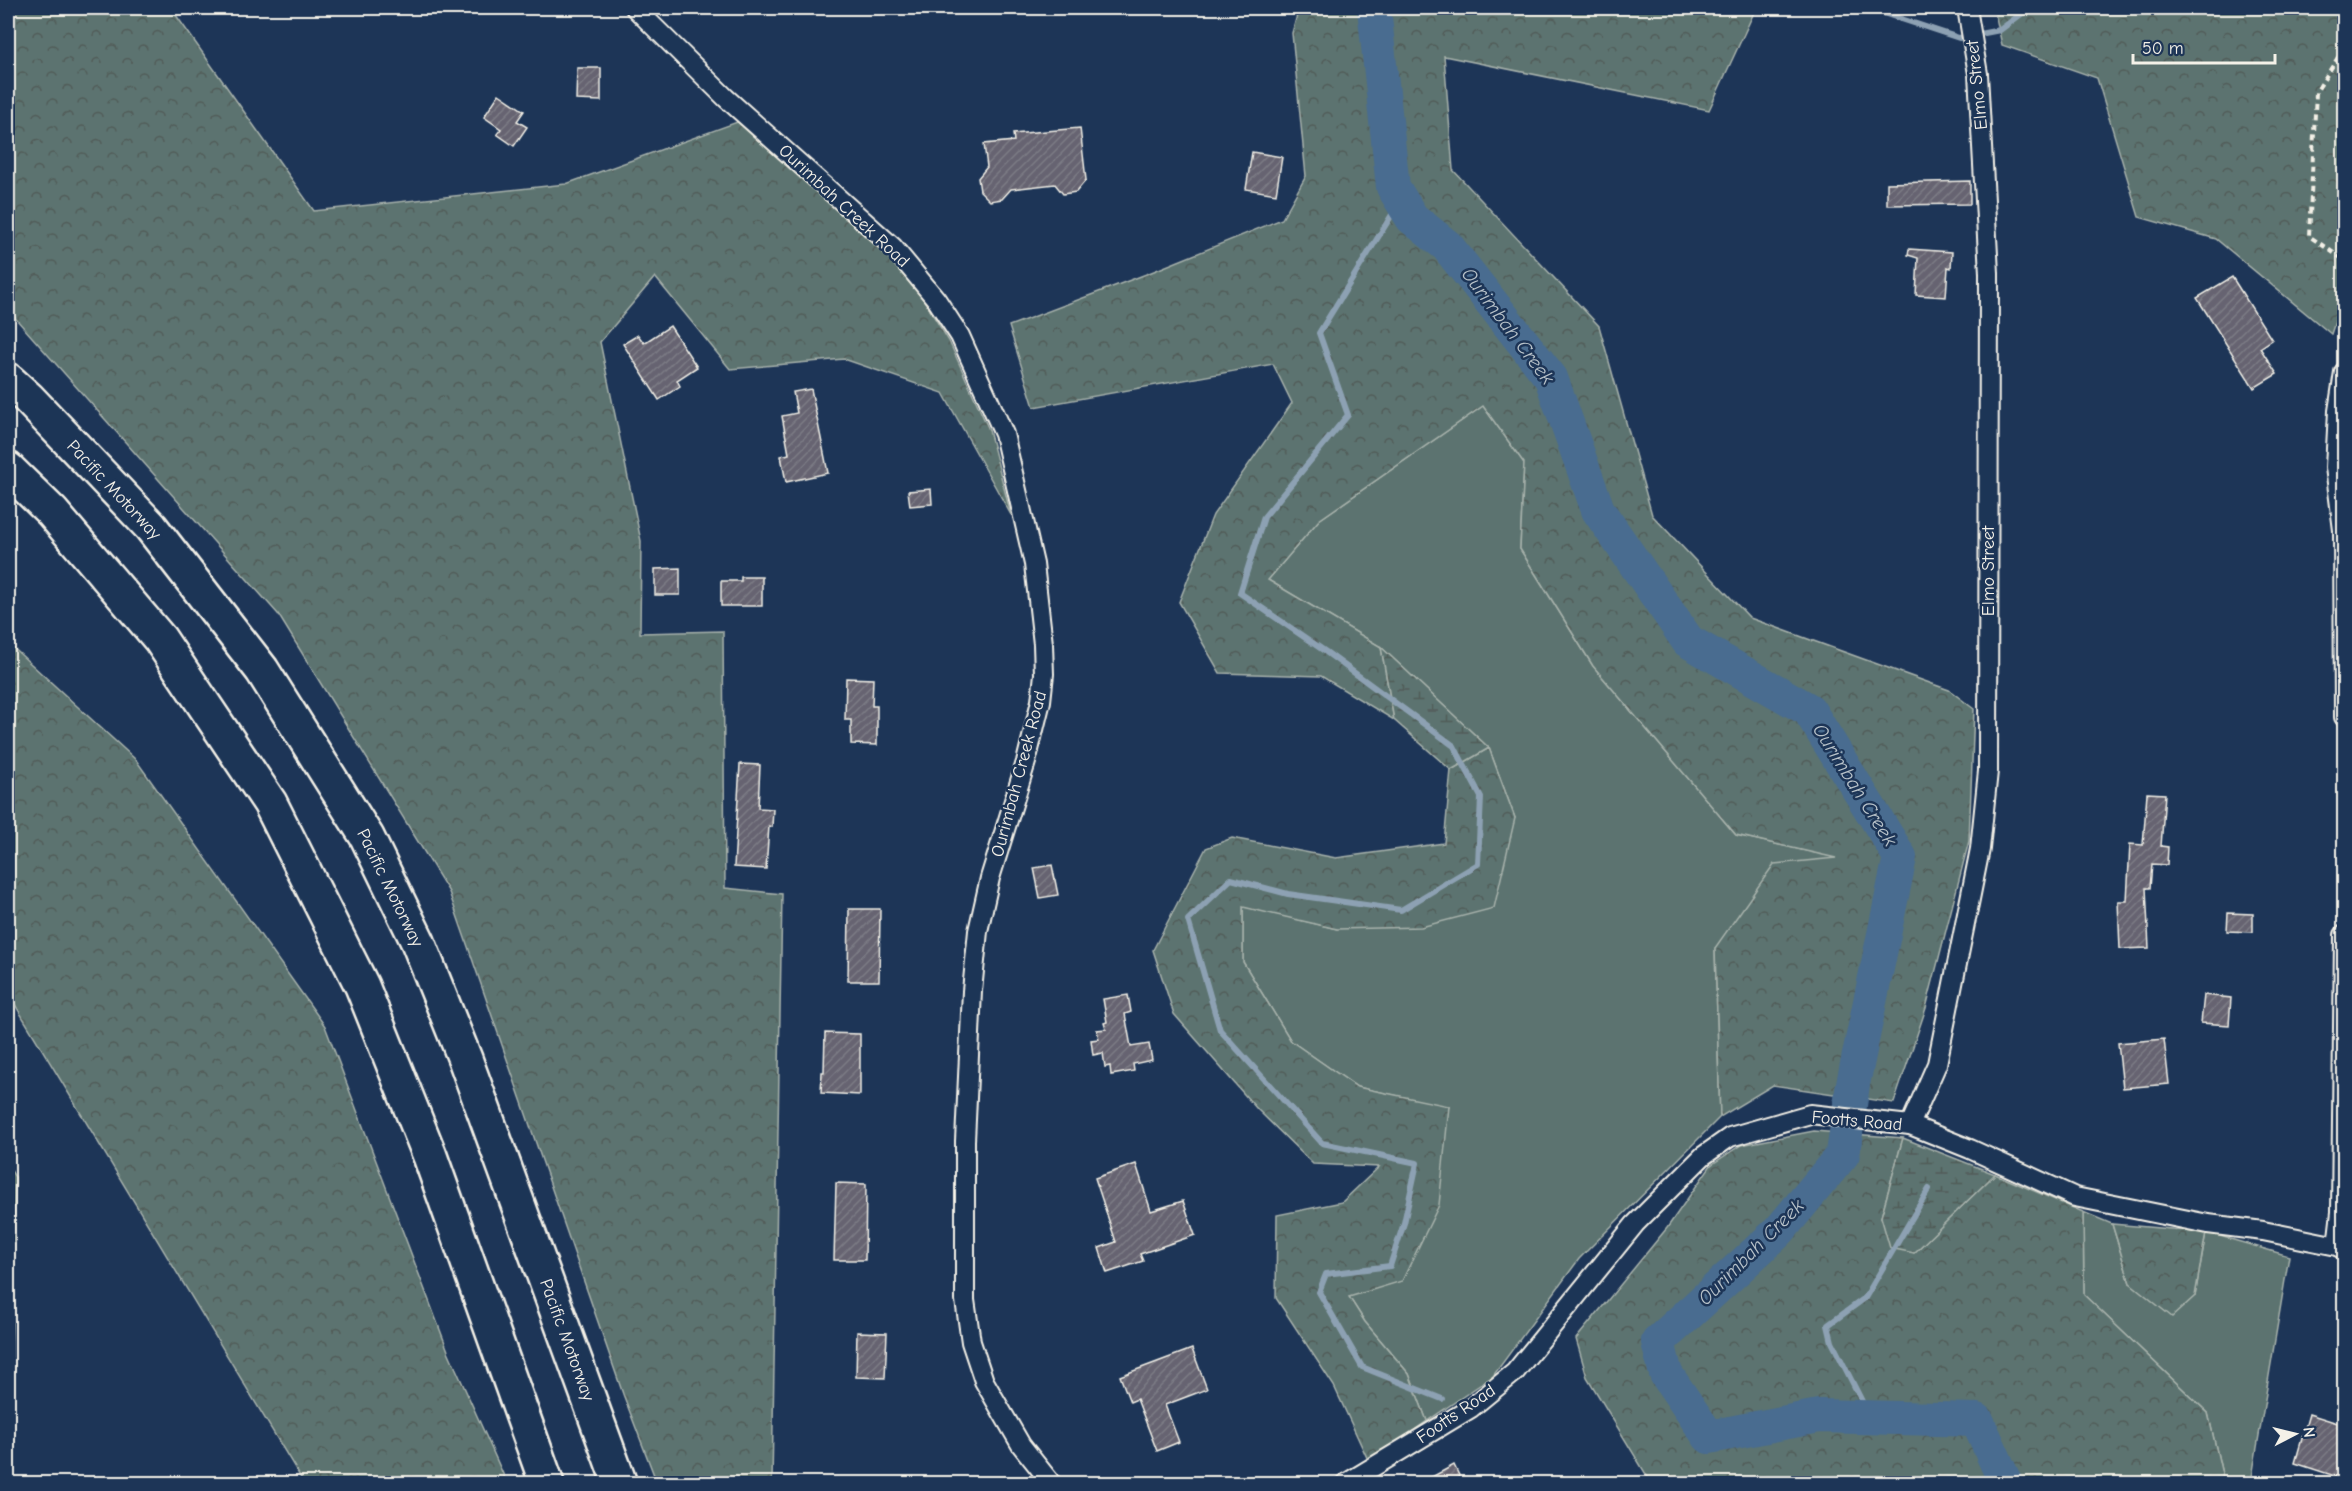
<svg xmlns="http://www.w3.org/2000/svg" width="2352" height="1491" font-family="'Comic Neue',sans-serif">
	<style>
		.grass { fill: #5b736f; stroke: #a8b2ac; stroke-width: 1.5 }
		.forest { fill: url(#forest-crowns); stroke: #a8b2ac; stroke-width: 1.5 }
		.wetland { fill: url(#wetland-marsh); stroke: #a8b2ac; stroke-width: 1.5 }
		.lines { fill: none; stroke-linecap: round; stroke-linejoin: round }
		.stream { stroke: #8da1b3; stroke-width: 6 }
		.river { stroke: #496c90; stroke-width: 34 }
		.building { fill: url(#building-hatch); stroke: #f4f1e8; stroke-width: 1.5 }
		.street-casing { stroke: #f4f1e8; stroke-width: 22 }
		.highway-casing { stroke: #f4f1e8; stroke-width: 38 }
		.path { stroke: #f4f1e8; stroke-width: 4; stroke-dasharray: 6 4.5; stroke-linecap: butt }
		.street { stroke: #1d3557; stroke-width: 18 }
		.highway { stroke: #1d3557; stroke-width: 33 }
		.labels { text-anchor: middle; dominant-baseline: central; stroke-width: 5; stroke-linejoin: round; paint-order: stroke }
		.street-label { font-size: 18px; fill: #f4f1e8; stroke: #1d3557 }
		.water-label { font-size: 20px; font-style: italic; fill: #b8c2c9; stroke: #1d3557 }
	</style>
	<defs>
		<pattern id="forest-crowns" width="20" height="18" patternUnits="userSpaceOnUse" patternTransform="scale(1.5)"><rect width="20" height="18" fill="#5b736f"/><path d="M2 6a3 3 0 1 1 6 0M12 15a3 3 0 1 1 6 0" fill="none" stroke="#515b58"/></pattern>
		<pattern id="wetland-marsh" width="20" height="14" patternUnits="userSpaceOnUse" patternTransform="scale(1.5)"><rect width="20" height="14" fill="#5b736f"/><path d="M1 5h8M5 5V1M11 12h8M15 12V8" fill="none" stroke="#515b58"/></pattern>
		<pattern id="building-hatch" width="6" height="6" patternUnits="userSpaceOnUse" patternTransform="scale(1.5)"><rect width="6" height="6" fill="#666471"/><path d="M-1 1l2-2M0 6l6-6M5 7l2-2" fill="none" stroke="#7c7b85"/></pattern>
	</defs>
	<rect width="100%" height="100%" fill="#1d3557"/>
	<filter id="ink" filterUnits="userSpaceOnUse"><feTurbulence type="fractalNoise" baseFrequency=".0167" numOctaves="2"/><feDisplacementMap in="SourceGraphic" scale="12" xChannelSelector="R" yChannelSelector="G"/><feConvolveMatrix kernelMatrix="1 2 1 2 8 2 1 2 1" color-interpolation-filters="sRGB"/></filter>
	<g filter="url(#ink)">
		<!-- grass -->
		<g class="grass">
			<polygon points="1483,406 1524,463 1520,549 1593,666 1736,835 1838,858 1715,948 1720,1117 1579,1259 1493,1376 1427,1421 1409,1374 1365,1322 1349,1297 1449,1107 1357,1087 1291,1041 1243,962 1243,906 1337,929 1515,818 1489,748 1381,647 1268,580 1319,520"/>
			<polygon points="2083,1212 2112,1224 2130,1283 2195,1296 2206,1232 2289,1256 2251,1483 2224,1483 2208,1413 2084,1295"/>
		</g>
		<!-- forest -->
		<g class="forest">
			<polygon points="8,8 171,8 314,211 566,184 740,121 909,276 949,341 989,430 1011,515 943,393 844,359 730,369 655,277 600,342 641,541 640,633 723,631 725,888 782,894 772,1483 657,1483 623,1394 449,892 278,614 8,310"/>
			<polygon points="1299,8 1756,8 1709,110 1444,56 1453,170 1599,326 1652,515 1750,618 1949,690 1974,709 1969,841 1926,1008 1894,1103 1773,1085 1720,1117 1715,948 1774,864 1836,858 1736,835 1593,666 1520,549 1524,463 1483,406 1319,520 1268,580 1381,647 1394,720 1321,676 1220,673 1179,602 1213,515 1292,403 1273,364 1034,407 1009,326 1149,273 1282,219 1306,176 1292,33"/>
			<polygon points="1994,8 2344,8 2344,295 2331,334 2216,239 2139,217 2097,78 2002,45"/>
			<polygon points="8,643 136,760 325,1026 448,1351 507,1483 304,1483 8,993"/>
			<polygon points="1489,748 1515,818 1494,908 1421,927 1337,929 1243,907 1243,962 1291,1041 1357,1087 1449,1106 1439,1205 1402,1281 1349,1297 1365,1322 1409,1374 1427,1421 1369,1462 1334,1386 1276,1298 1277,1215 1342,1202 1379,1167 1313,1164 1257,1109 1174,1014 1153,950 1206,848 1232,838 1336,858 1444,843 1451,770"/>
			<polygon points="1814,1131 1903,1138 1881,1217 1914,1253 1995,1174 2083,1212 2084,1295 2208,1413 2224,1483 1655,1483 1650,1481 1587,1377 1576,1339 1667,1228 1711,1165 1741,1145"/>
			<polygon points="8,1166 15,1177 8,1484"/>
			<polygon points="2112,1224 2206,1232 2195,1296 2172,1317 2130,1283"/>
		</g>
		<!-- wetland -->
		<g class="wetland">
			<polygon points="1381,647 1489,748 1451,770 1394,720"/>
			<polygon points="1903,1138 1995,1174 1914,1253 1890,1248 1881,1217"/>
		</g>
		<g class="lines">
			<!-- stream -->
			<g class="stream">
				<polyline points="1868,8 1959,38 2000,30 2029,8"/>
				<polyline points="1401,200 1319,333 1348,415 1264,517 1240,593 1326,652 1454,746 1481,797 1478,864 1401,910 1288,894 1231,879 1188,920 1220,1030 1322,1143 1417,1163 1404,1223 1390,1266 1326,1274 1319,1292 1362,1367 1442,1399"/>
				<polyline points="1870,1417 1832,1342 1828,1325 1865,1298 1929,1189"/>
			</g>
			<!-- river -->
			<polyline class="river" points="1374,8 1393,187 1412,218 1447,246 1551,378 1598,510 1688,641 1809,710 1900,857 1853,1084 1843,1154 1779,1231 1658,1342 1666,1374 1709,1437 1819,1416 1977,1420 2006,1484"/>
		</g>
		<!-- building -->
		<g class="building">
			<polygon points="577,68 601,68 601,101 576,100"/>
			<polygon points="499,94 524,111 517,121 527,127 514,146 497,134 501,129 484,117"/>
			<polygon points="1080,128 1086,180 1076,192 1063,194 1055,184 1011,189 1002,199 990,201 980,191 978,178 987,167 984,144 1014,141 1013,134"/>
			<polygon points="1252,152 1282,157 1276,194 1246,189"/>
			<polygon points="1970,181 1970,204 1887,205 1887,183"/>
			<polygon points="1909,249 1952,252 1951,268 1948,267 1946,297 1916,295 1918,258 1908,255"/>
			<polygon points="2232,277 2272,340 2260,348 2277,374 2254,388 2197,298"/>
			<polygon points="670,326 697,367 677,380 680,386 659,400 623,344 638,335 644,343"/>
			<polygon points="811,389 828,473 786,482 781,456 789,454 782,416 797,413 793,392"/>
			<polygon points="931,489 932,504 910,506 908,491"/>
			<polygon points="680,568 680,595 655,595 655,569"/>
			<polygon points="741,577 762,577 762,606 721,606 721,581 741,581"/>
			<polygon points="846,678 873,679 872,706 877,706 877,745 851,744 851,720 845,720"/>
			<polygon points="740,764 760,765 758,808 773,809 772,827 769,826 766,869 734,867"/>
			<polygon points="2147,793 2165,794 2161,846 2168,847 2167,865 2152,864 2150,888 2146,888 2149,948 2120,949 2118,901 2127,901 2130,844 2143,845"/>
			<polygon points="1052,865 1058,895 1040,898 1034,868"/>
			<polygon points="849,909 880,909 879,981 848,981"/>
			<polygon points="2228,913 2253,914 2253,932 2227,931"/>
			<polygon points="1128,995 1131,1012 1125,1014 1131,1047 1149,1044 1152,1060 1133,1064 1134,1071 1111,1075 1110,1066 1105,1067 1103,1053 1093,1055 1091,1040 1099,1039 1097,1030 1106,1029 1104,1023 1107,1022 1103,999"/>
			<polygon points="2204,995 2231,998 2229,1025 2201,1023"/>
			<polygon points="825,1033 860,1034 860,1095 821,1093 822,1072 824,1072"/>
			<polygon points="2164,1039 2169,1084 2123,1088 2118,1043"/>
			<polygon points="1136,1164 1151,1211 1183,1201 1195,1235 1140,1254 1143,1261 1107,1273 1099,1248 1116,1242 1095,1178"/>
			<polygon points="836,1183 866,1184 865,1260 834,1260"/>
			<polygon points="857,1332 887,1333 885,1378 856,1377"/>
			<polygon points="1192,1349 1207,1389 1165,1405 1179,1442 1157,1451 1137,1399 1130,1402 1120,1376"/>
			<polygon points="2309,1414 2344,1425 2344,1479 2295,1463"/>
			<polygon points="1454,1465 1463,1484 1419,1484"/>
		</g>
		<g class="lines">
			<defs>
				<g id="street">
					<polyline points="635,8 726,98 893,247 936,299 960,336 1004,434 1034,564 1043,644 1044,674 1041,701 1026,762 990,878 978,931 972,991 965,1141 965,1300 971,1342 984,1381 1021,1445 1052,1484"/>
					<polyline points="2344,372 2338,411 2335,467 2343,530 2344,717"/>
					<polyline points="1910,1125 1937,1064 1980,849 1988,771 1989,273 1978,74 1967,8"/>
					<polyline points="2337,1246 2341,1212 2344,935"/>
					<polyline points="1345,1484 1471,1408 1515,1372 1635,1224 1703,1156 1730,1137 1810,1114 1910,1125 1970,1149 2075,1197 2208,1224 2263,1231 2337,1246 2344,1250"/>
				</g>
				<g id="highway">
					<polyline points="8,380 28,398 151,527 262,670 367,837 418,942 465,1059 620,1484"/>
					<polyline points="8,469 52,512 160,639 270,803 362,986 430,1156 547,1484"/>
				</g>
			</defs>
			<!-- street casing -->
			<use href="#street" class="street-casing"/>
			<!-- highway casing -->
			<use href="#highway" class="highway-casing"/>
			<!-- path -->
			<polyline class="path" points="2344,48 2316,92 2309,236 2344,260"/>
			<!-- street -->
			<use href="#street" class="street"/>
			<!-- highway -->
			<use href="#highway" class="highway"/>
		</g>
	</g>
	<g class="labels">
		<!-- street labels -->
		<g class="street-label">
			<text transform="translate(1977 85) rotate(-96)">Elmo Street</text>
			<text transform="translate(844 206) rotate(43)">Ourimbah Creek Road</text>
			<text transform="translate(114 490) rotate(47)">Pacific Motorway</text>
			<text transform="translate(1988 571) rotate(-90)">Elmo Street</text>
			<text transform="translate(1019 774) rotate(-75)">Ourimbah Creek Road</text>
			<text transform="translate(390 888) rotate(64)">Pacific Motorway</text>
			<text transform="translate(1857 1121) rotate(5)">Footts Road</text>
			<text transform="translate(567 1340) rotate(70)">Pacific Motorway</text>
			<text transform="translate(1456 1414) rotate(-34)">Footts Road</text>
		</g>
		<!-- water labels -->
		<g class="water-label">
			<text transform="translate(1508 326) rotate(53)">Ourimbah Creek</text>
			<text transform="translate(1855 785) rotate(58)">Ourimbah Creek</text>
			<text transform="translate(1751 1252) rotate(-45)">Ourimbah Creek</text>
		</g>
	</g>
	<!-- margin -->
	<rect width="2352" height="1491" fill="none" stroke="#1d3557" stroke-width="30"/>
	<rect x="15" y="15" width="2322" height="1461" fill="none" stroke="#f4f1e8" stroke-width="2" filter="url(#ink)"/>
	<!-- north arrow -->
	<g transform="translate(2295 1434) rotate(83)" stroke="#1d3557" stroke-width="4.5" paint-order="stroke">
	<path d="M0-4.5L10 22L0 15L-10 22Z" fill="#f4f1e8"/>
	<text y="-9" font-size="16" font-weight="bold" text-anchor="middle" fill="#f4f1e8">N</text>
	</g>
	<!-- scale -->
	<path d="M2133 54v9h142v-9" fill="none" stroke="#f4f1e8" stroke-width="3"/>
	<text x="2142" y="54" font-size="18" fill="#f4f1e8" stroke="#1d3557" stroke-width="4.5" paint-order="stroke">50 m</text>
</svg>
